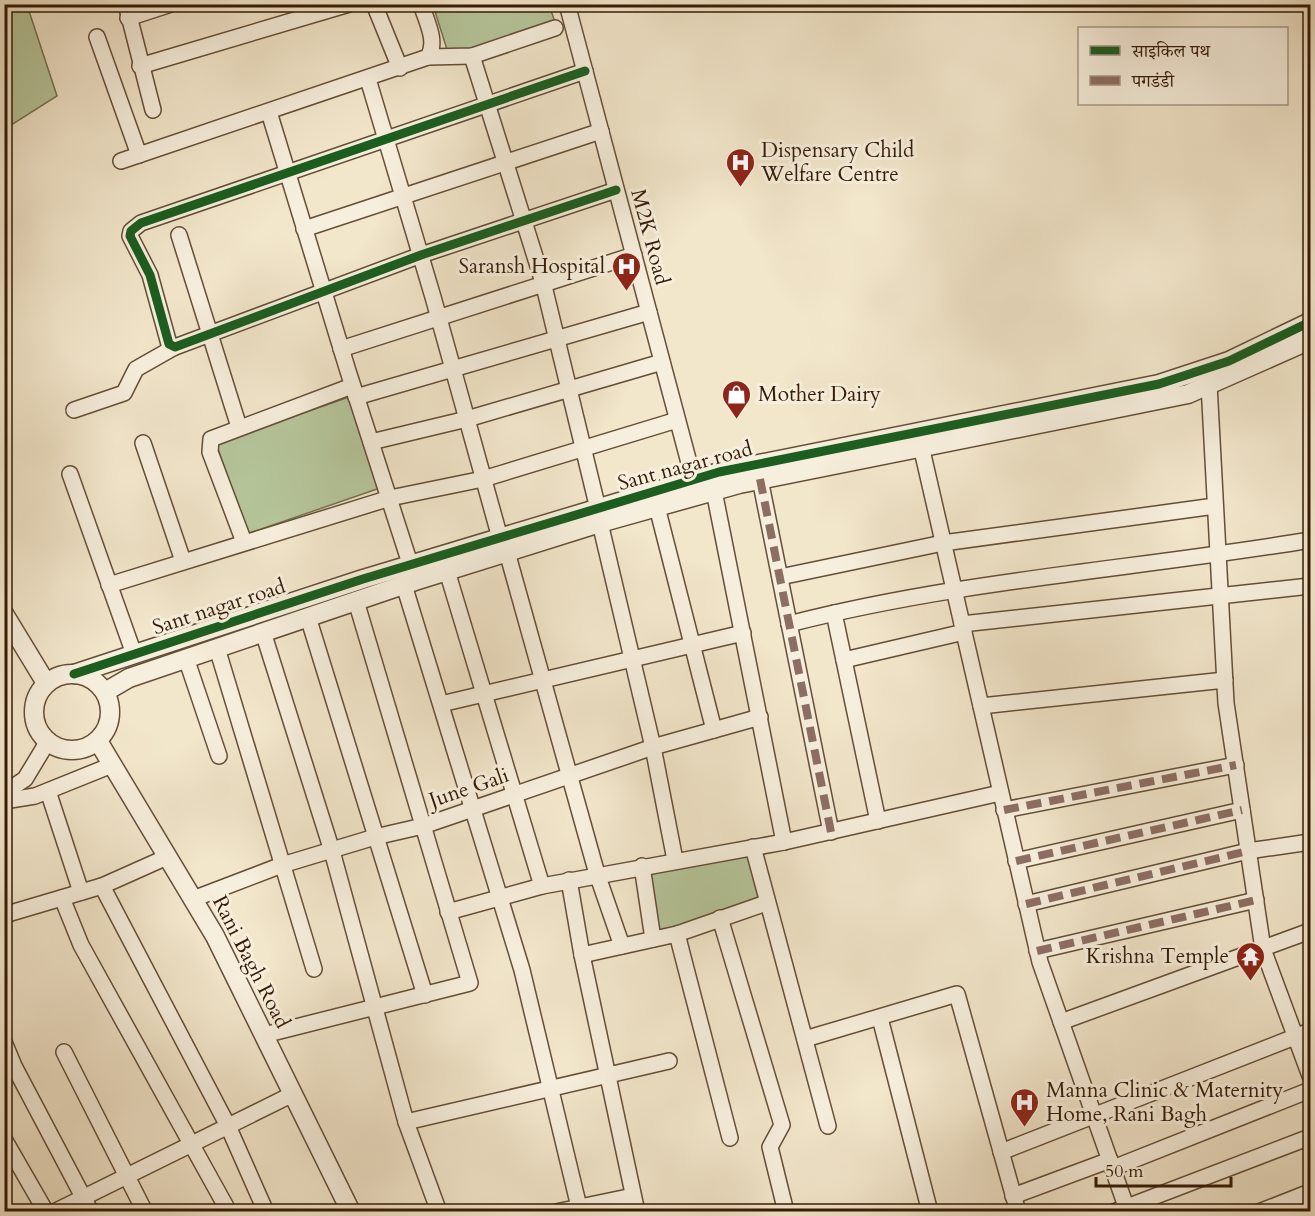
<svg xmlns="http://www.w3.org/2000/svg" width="1315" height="1216" font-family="Cardo,'Noto Serif Devanagari',serif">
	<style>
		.green { fill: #b6c69b; stroke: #757050; stroke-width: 1.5 }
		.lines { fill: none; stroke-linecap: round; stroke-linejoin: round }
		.minor-casing { stroke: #644e37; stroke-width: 18 }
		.tertiary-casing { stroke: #644e37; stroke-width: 21 }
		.minor { stroke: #f7efdd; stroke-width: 15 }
		.tertiary { stroke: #f7efdd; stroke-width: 18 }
		.quiet { stroke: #8d6e63; stroke-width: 8; stroke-dasharray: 15 8; stroke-linecap: butt }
		.cycleway-casing { stroke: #f7efdd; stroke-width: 13 }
		.cycleway { stroke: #1b5e20; stroke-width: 9 }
		.labels { text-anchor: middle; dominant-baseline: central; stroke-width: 6; stroke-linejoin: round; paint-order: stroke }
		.poi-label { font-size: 21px; fill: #341b06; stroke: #f7efdd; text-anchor: start }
		.street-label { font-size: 21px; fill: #341b06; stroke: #f7efdd }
	</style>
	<rect width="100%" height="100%" fill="#f2e6cb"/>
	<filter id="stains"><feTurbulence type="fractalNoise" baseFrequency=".00333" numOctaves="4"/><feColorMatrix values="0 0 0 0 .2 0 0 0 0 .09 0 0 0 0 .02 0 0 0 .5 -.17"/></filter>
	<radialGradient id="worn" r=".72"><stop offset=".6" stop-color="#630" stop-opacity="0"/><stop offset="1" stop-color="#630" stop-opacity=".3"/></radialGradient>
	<!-- green -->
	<g class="green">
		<polygon points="5,4 27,5 57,96 5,129"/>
		<polygon points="433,5 549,5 555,22 449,56"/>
		<polygon points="349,397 380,488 247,534 216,443"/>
		<polygon points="750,849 761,902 656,935 647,868"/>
	</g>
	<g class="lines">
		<defs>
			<g id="minor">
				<polyline points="126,4 153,110"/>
				<polyline points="374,4 400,68"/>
				<polyline points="567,4 696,489"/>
				<polyline points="128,18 171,4"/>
				<polyline points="97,37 139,155"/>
				<polyline points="472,56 543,282 598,509"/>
				<polyline points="428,57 472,56 555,28"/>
				<polyline points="140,66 349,4"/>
				<polyline points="585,71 141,223 131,231 130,236 150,275 169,344 175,347 421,255 616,190"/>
				<polyline points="368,79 433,297 500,538"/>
				<polyline points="269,112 348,371 414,576"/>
				<path d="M 121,161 L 428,57 C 438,42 426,20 421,4"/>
				<polyline points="304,229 601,131"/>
				<polyline points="179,235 239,427"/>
				<polyline points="341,349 634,255"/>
				<polyline points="1209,384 1226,703 1263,949 1310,1076"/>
				<polyline points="356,397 649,312"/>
				<polyline points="74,410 124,393 136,369 173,348"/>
				<polyline points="371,442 467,419 662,362"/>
				<polyline points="143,443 183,561"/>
				<polyline points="921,446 1040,962 1128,1212"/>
				<polyline points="70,474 134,654"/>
				<polyline points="760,479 831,832"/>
				<polyline points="714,491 784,842"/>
				<polyline points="657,507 714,730"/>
				<polyline points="600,523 653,747 675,860"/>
				<polyline points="244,542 210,452 211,439 352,386"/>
				<polyline points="507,552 597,874 622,946"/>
				<polyline points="447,571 542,886"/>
				<polyline points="780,577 943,543 1215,506"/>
				<polyline points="109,585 390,498 483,479 677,420"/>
				<polyline points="404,585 522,970 579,1207"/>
				<polyline points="834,613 878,821"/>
				<polyline points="308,617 425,995"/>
				<path d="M 789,624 C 960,580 1137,569 1310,540"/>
				<polyline points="962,624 1310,586"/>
				<polyline points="263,632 332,851 406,1122 439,1212"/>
				<polyline points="217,648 314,969"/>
				<polyline points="186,658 219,756"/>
				<polyline points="844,660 964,632"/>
				<polyline points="441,704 743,633"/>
				<polyline points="981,706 1225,680"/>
				<polyline points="48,791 81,892"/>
				<polyline points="4,793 25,779 48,741"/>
				<polyline points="4,801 35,796 112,765"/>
				<polyline points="1004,810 1236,765"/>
				<polyline points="753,847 828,1126"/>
				<polyline points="1016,861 1242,810"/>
				<polyline points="642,866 653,939"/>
				<polyline points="569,880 582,955 637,1212"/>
				<polyline points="102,886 228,1126 266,1212"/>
				<polyline points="62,898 81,945 229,1212"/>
				<polyline points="193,899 282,865 375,837 423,826 653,747 760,717"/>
				<polyline points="1026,904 1248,851 1310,842"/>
				<polyline points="448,912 542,886 784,842 1000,793"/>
				<polyline points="4,915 102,886 167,857"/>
				<polyline points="720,918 782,1125 770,1147 786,1212"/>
				<polyline points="677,934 730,1138"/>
				<polyline points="1037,951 1256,900"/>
				<polyline points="582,955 677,934 766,903"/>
				<polyline points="880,1018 930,1212"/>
				<polyline points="1061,1022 1310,931"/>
				<polyline points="264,1035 470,983 356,601"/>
				<polyline points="805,1039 957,994 1018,1212"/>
				<polyline points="4,1042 14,1066 91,1212"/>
				<polyline points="64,1052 145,1212"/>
				<polyline points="406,1122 669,1061"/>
				<polyline points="4,1139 46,1212"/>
				<polyline points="1001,1152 1310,1031"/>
				<polyline points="1113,1168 1310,1090"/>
				<polyline points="1013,1196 1110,1160"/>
				<polyline points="54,1212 293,1094"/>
				<polyline points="556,1212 633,1196"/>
				<polyline points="1114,1212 1310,1137"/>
				<polyline points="1259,1212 1310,1192"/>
			</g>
			<g id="tertiary">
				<polyline points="4,614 46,683"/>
				<circle cx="72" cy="712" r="38"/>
				<polyline points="74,674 363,579 719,472 1159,384 1229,361 1310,322"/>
				<polyline points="105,692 129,678 415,581 600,523 739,484 1188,394 1310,340"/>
				<polyline points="98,741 215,936 351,1212"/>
			</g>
		</defs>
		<!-- minor casing -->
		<use href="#minor" class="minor-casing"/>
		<!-- tertiary casing -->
		<use href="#tertiary" class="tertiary-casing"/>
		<!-- minor -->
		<use href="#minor" class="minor"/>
		<!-- tertiary -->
		<use href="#tertiary" class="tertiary"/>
		<!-- quiet -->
		<g class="quiet">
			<polyline points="760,479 831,832"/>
			<polyline points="1004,810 1236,765"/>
			<polyline points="1016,861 1242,810"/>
			<polyline points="1026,904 1248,851"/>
			<polyline points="1037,951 1256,900"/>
		</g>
		<defs>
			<g id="cycleway">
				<polyline points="585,71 141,223 131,231 130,236 150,275 169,344 175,347 421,255 616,190"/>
				<polyline points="74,674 363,579 719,472 1159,384 1229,361 1310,322"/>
			</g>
		</defs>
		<!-- cycleway casing -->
		<use href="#cycleway" class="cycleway-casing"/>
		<!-- cycleway -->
		<use href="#cycleway" class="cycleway"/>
	</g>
	<!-- icons -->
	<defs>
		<symbol id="hospital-pin" viewBox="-11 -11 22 30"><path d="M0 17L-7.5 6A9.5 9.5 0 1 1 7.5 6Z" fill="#8f2418" stroke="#f7efdd"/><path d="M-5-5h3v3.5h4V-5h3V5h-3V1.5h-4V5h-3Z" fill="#fff"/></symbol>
		<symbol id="shop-pin" viewBox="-11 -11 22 30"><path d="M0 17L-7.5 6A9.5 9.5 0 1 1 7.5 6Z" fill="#8f2418" stroke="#f7efdd"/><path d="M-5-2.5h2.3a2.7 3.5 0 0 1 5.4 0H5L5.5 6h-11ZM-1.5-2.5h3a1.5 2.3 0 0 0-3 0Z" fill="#fff"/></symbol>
		<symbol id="temple-pin" viewBox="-11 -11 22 30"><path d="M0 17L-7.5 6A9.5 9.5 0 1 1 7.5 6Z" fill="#8f2418" stroke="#f7efdd"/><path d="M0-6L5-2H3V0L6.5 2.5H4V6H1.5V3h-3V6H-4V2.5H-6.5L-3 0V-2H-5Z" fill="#fff"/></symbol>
	</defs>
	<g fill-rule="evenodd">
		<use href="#hospital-pin" x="724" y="146" width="33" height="45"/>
		<use href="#hospital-pin" x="610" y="250" width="33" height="45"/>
		<use href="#shop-pin" x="720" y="378" width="33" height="45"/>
		<use href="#temple-pin" x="1234" y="940" width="33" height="45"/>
		<use href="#hospital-pin" x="1008" y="1086" width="33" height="45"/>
	</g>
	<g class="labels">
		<!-- poi labels -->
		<g class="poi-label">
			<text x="761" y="150">Dispensary Child<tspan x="761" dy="24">Welfare Centre</tspan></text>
			<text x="605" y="266" text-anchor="end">Saransh Hospital</text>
			<text x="758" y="394">Mother Dairy</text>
			<text x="1229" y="956" text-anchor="end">Krishna Temple</text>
			<text x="1046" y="1090">Manna Clinic &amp; Maternity<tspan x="1046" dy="24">Home, Rani Bagh</tspan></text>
		</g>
		<!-- street labels -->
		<g class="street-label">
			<text transform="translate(650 237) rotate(75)">M2K Road</text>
			<text transform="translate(685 466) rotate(-15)">Sant nagar road</text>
			<text transform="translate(219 607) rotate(-18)">Sant nagar road</text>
			<text transform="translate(469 788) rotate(-19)">June Gali</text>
			<text transform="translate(251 962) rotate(63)">Rani Bagh Road</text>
		</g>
	</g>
	<!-- margin -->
	<rect width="1315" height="1216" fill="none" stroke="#f2e6cb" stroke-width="24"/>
	<rect x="6" y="6" width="1303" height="1204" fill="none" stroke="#341b06" stroke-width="3"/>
	<rect x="12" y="12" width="1291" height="1192" fill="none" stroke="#341b06" stroke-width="1.5"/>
	<!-- legend -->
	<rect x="1078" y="27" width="210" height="78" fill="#f7efdd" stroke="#a99a87" stroke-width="1.5"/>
	<rect x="1090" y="46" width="30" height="9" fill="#1b5e20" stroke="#a99a87" stroke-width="1.5"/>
	<text x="1132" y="57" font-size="18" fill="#341b06">साइकिल पथ</text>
	<rect x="1090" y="76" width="30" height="9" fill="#8d6e63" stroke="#a99a87" stroke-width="1.5"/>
	<text x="1132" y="87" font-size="18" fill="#341b06">पगडंडी</text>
	<!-- scale -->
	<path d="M1096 1177v9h135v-9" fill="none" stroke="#341b06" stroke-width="3"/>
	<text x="1105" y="1177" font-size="18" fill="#341b06" stroke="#f7efdd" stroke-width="4.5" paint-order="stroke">50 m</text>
	<rect width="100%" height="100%" filter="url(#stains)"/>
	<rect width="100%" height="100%" fill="url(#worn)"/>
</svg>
